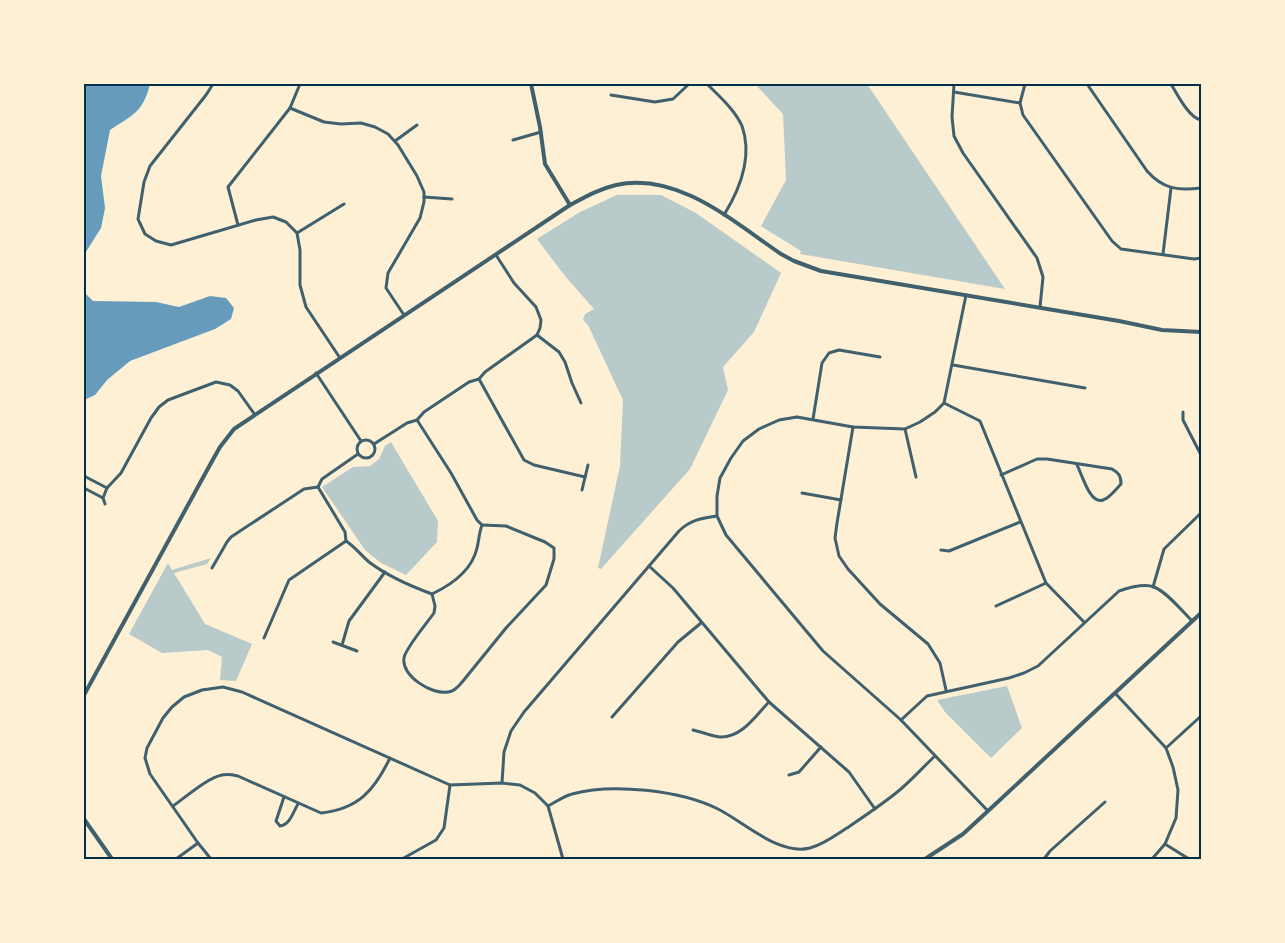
<svg xmlns="http://www.w3.org/2000/svg" width="1285" height="943" font-family="'DM Sans',sans-serif">
	<style>
		.green { fill: #b9caca }
		.water { fill: #669bbc }
		.lines { fill: none; stroke-linecap: round; stroke-linejoin: round }
		.minor { stroke: #3f606c; stroke-width: 3 }
		.tertiary { stroke: #3f606c; stroke-width: 4 }
		.neatline { fill: none; stroke: #003049; stroke-width: 2 }
	</style>
	<rect width="100%" height="100%" fill="#fdf0d5"/>
	<!-- green -->
	<g class="green">
		<polygon points="755,84 867,84 1005,289 800,254 801,251 761,226 786,180 783,114"/>
		<polygon points="617,195 661,195 696,213 781,273 754,332 723,367 728,390 690,469 601,569 598,568 620,466 623,400 588,325 583,320 585,314 594,309 565,276 537,239 580,212"/>
		<polygon points="391,442 438,521 437,542 406,575 381,563 365,550 322,487 353,467 370,466 379,459 385,446"/>
		<polygon points="211,558 207,564 174,573 205,624 252,644 236,681 220,680 222,657 208,650 162,653 129,634 168,563 172,570"/>
		<polygon points="1007,686 1022,728 991,758 945,712 937,700"/>
	</g>
	<!-- water -->
	<g class="water">
		<path d="M 84,84 L 150,84 C 143,112 133,115 110,130 L 101,176 L 105,208 L 101,228 L 84,255 Z"/>
		<polygon points="84,292 93,301 156,302 179,307 210,296 226,298 234,308 231,319 215,329 130,361 107,380 95,395 84,400"/>
	</g>
	<g class="lines">
		<!-- minor -->
		<g class="minor">
			<polyline points="213,84 206,95 150,166 144,182 138,219 145,234 156,241 171,245 256,220 273,217 286,222 297,233 300,250 300,285 306,307 340,358"/>
			<path d="M 707,84 C 719,96 735,110 742,126 C 753,157 740,189 724,215"/>
			<polyline points="954,84 952,117 954,136 963,153 1037,258 1043,277 1040,307"/>
			<polyline points="1025,84 1020,103 1023,115 1112,241 1121,249 1194,259 1201,258"/>
			<path d="M 1087,84 L 1147,171 C 1163,189 1178,191 1201,188"/>
			<path d="M 1171,84 C 1177,94 1189,118 1201,120"/>
			<polyline points="954,92 1020,103"/>
			<polyline points="611,95 655,102 673,99 689,84"/>
			<polyline points="290,108 324,122 341,124 361,123 375,127 388,134 398,145 417,176 424,192 424,202 420,218 388,273 386,288 404,315"/>
			<polyline points="513,140 541,132"/>
			<polyline points="395,141 417,125"/>
			<polyline points="424,197 452,199"/>
			<polyline points="238,225 228,187 290,108 300,84"/>
			<polyline points="297,233 344,204"/>
			<polyline points="1163,254 1171,188"/>
			<polyline points="966,295 944,403 935,412 920,422 905,429 853,427 797,417 779,420 759,429 743,441 731,458 720,478 717,496 717,516 726,535 823,651 901,720 988,811"/>
			<polyline points="537,335 559,352 565,362 572,383 581,403"/>
			<polyline points="953,365 1085,388"/>
			<polyline points="316,373 361,441"/>
			<polyline points="479,379 524,460 534,465 585,477"/>
			<polyline points="944,403 980,421 1046,583 1084,622"/>
			<polyline points="1183,412 1183,420 1201,455"/>
			<polyline points="813,419 822,363 829,353 839,350 880,357"/>
			<polyline points="853,427 837,523 835,538 839,556 848,569 880,604 928,644 940,663 946,690"/>
			<polyline points="905,429 916,477"/>
			<circle cx="366" cy="449" r="9"/>
			<polyline points="374,444 407,423 417,420 424,412 469,382 479,379 485,372 537,335 540,328 541,320 536,307 514,283 496,255"/>
			<path d="M 358,454 L 322,479 L 318,487 L 345,532 L 346,541 C 355,547 361,555 369,562 C 386,575 413,587 432,594 C 451,585 472,570 477,548 C 479,540 479,533 482,525 L 477,520 L 451,473 L 417,420"/>
			<path d="M 1001,475 L 1037,459 L 1047,459 L 1112,469 C 1119,473 1121,476 1121,484 C 1116,489 1110,498 1103,500 C 1090,505 1082,474 1077,465"/>
			<polyline points="84,476 107,488"/>
			<polyline points="84,488 103,498"/>
			<polyline points="582,490 588,465"/>
			<polyline points="802,493 841,500"/>
			<polyline points="105,504 103,498 107,488 121,473 151,418 159,407 168,400 216,382 230,385 238,391 255,415"/>
			<polyline points="941,550 949,551 1020,522"/>
			<polyline points="649,566 673,588 769,702 849,772 875,809"/>
			<polyline points="212,568 227,542 231,537 304,489 318,487"/>
			<polyline points="1153,587 1164,549 1201,513"/>
			<path d="M 432,594 L 435,606 L 434,613 C 427,623 405,649 404,658 C 401,676 432,695 448,692 C 454,692 459,686 463,681 L 506,628 L 546,585 L 554,559 L 554,548 L 545,542 L 506,526 L 482,525"/>
			<polyline points="996,606 1046,583"/>
			<polyline points="264,638 289,580 346,541"/>
			<polyline points="333,642 357,651"/>
			<polyline points="342,645 349,621 385,572"/>
			<polyline points="1115,693 1166,748 1173,767 1178,790 1176,818 1165,844 1152,859"/>
			<polyline points="612,717 678,642 701,623"/>
			<path d="M 901,720 L 927,696 L 1009,678 L 1024,673 L 1038,666 L 1119,591 C 1128,588 1144,583 1154,587 C 1167,592 1182,611 1192,621"/>
			<path d="M 693,730 C 702,732 711,736 720,737 C 742,738 756,715 769,702"/>
			<polyline points="1166,748 1201,716"/>
			<polyline points="789,775 799,772 821,747"/>
			<path d="M 502,783 L 504,752 L 511,731 L 524,712 L 679,531 C 690,520 702,518 717,516"/>
			<path d="M 284,797 L 276,821 L 280,826 C 290,825 293,812 298,804"/>
			<path d="M 173,806 C 186,797 207,778 222,775 C 227,774 233,775 238,776 L 321,813 C 358,809 374,791 390,758"/>
			<path d="M 548,806 C 556,802 564,796 572,794 C 612,783 680,790 718,809 C 744,822 779,856 810,848 C 825,844 837,834 850,826 C 866,815 881,805 896,793 C 910,782 922,768 935,756"/>
			<polyline points="1165,844 1189,859"/>
			<polyline points="176,859 198,843"/>
			<polyline points="211,859 198,843 150,774 145,758 147,748 163,718 172,707 184,697 202,690 223,687 242,692 450,785 502,783 520,785 535,793 548,806 563,859"/>
			<polyline points="402,859 436,840 444,828 450,785"/>
			<polyline points="1044,859 1050,851 1105,802"/>
		</g>
		<!-- tertiary -->
		<g class="tertiary">
			<polyline points="531,84 540,127 545,164 570,205"/>
			<path d="M 84,695 L 211,463 L 220,447 L 234,429 L 570,205 C 585,197 599,189 616,185 C 677,171 734,222 781,254 L 794,261 L 821,271 L 1119,321 L 1162,330 L 1201,332"/>
			<polyline points="84,819 112,859"/>
			<polyline points="925,859 963,834 988,811 1201,613"/>
		</g>
	</g>
	<!-- border -->
	<rect width="1285" height="943" fill="none" stroke="#fdf0d5" stroke-width="170"/>
	<rect x="85" y="85" width="1115" height="773" class="neatline"/>
</svg>
